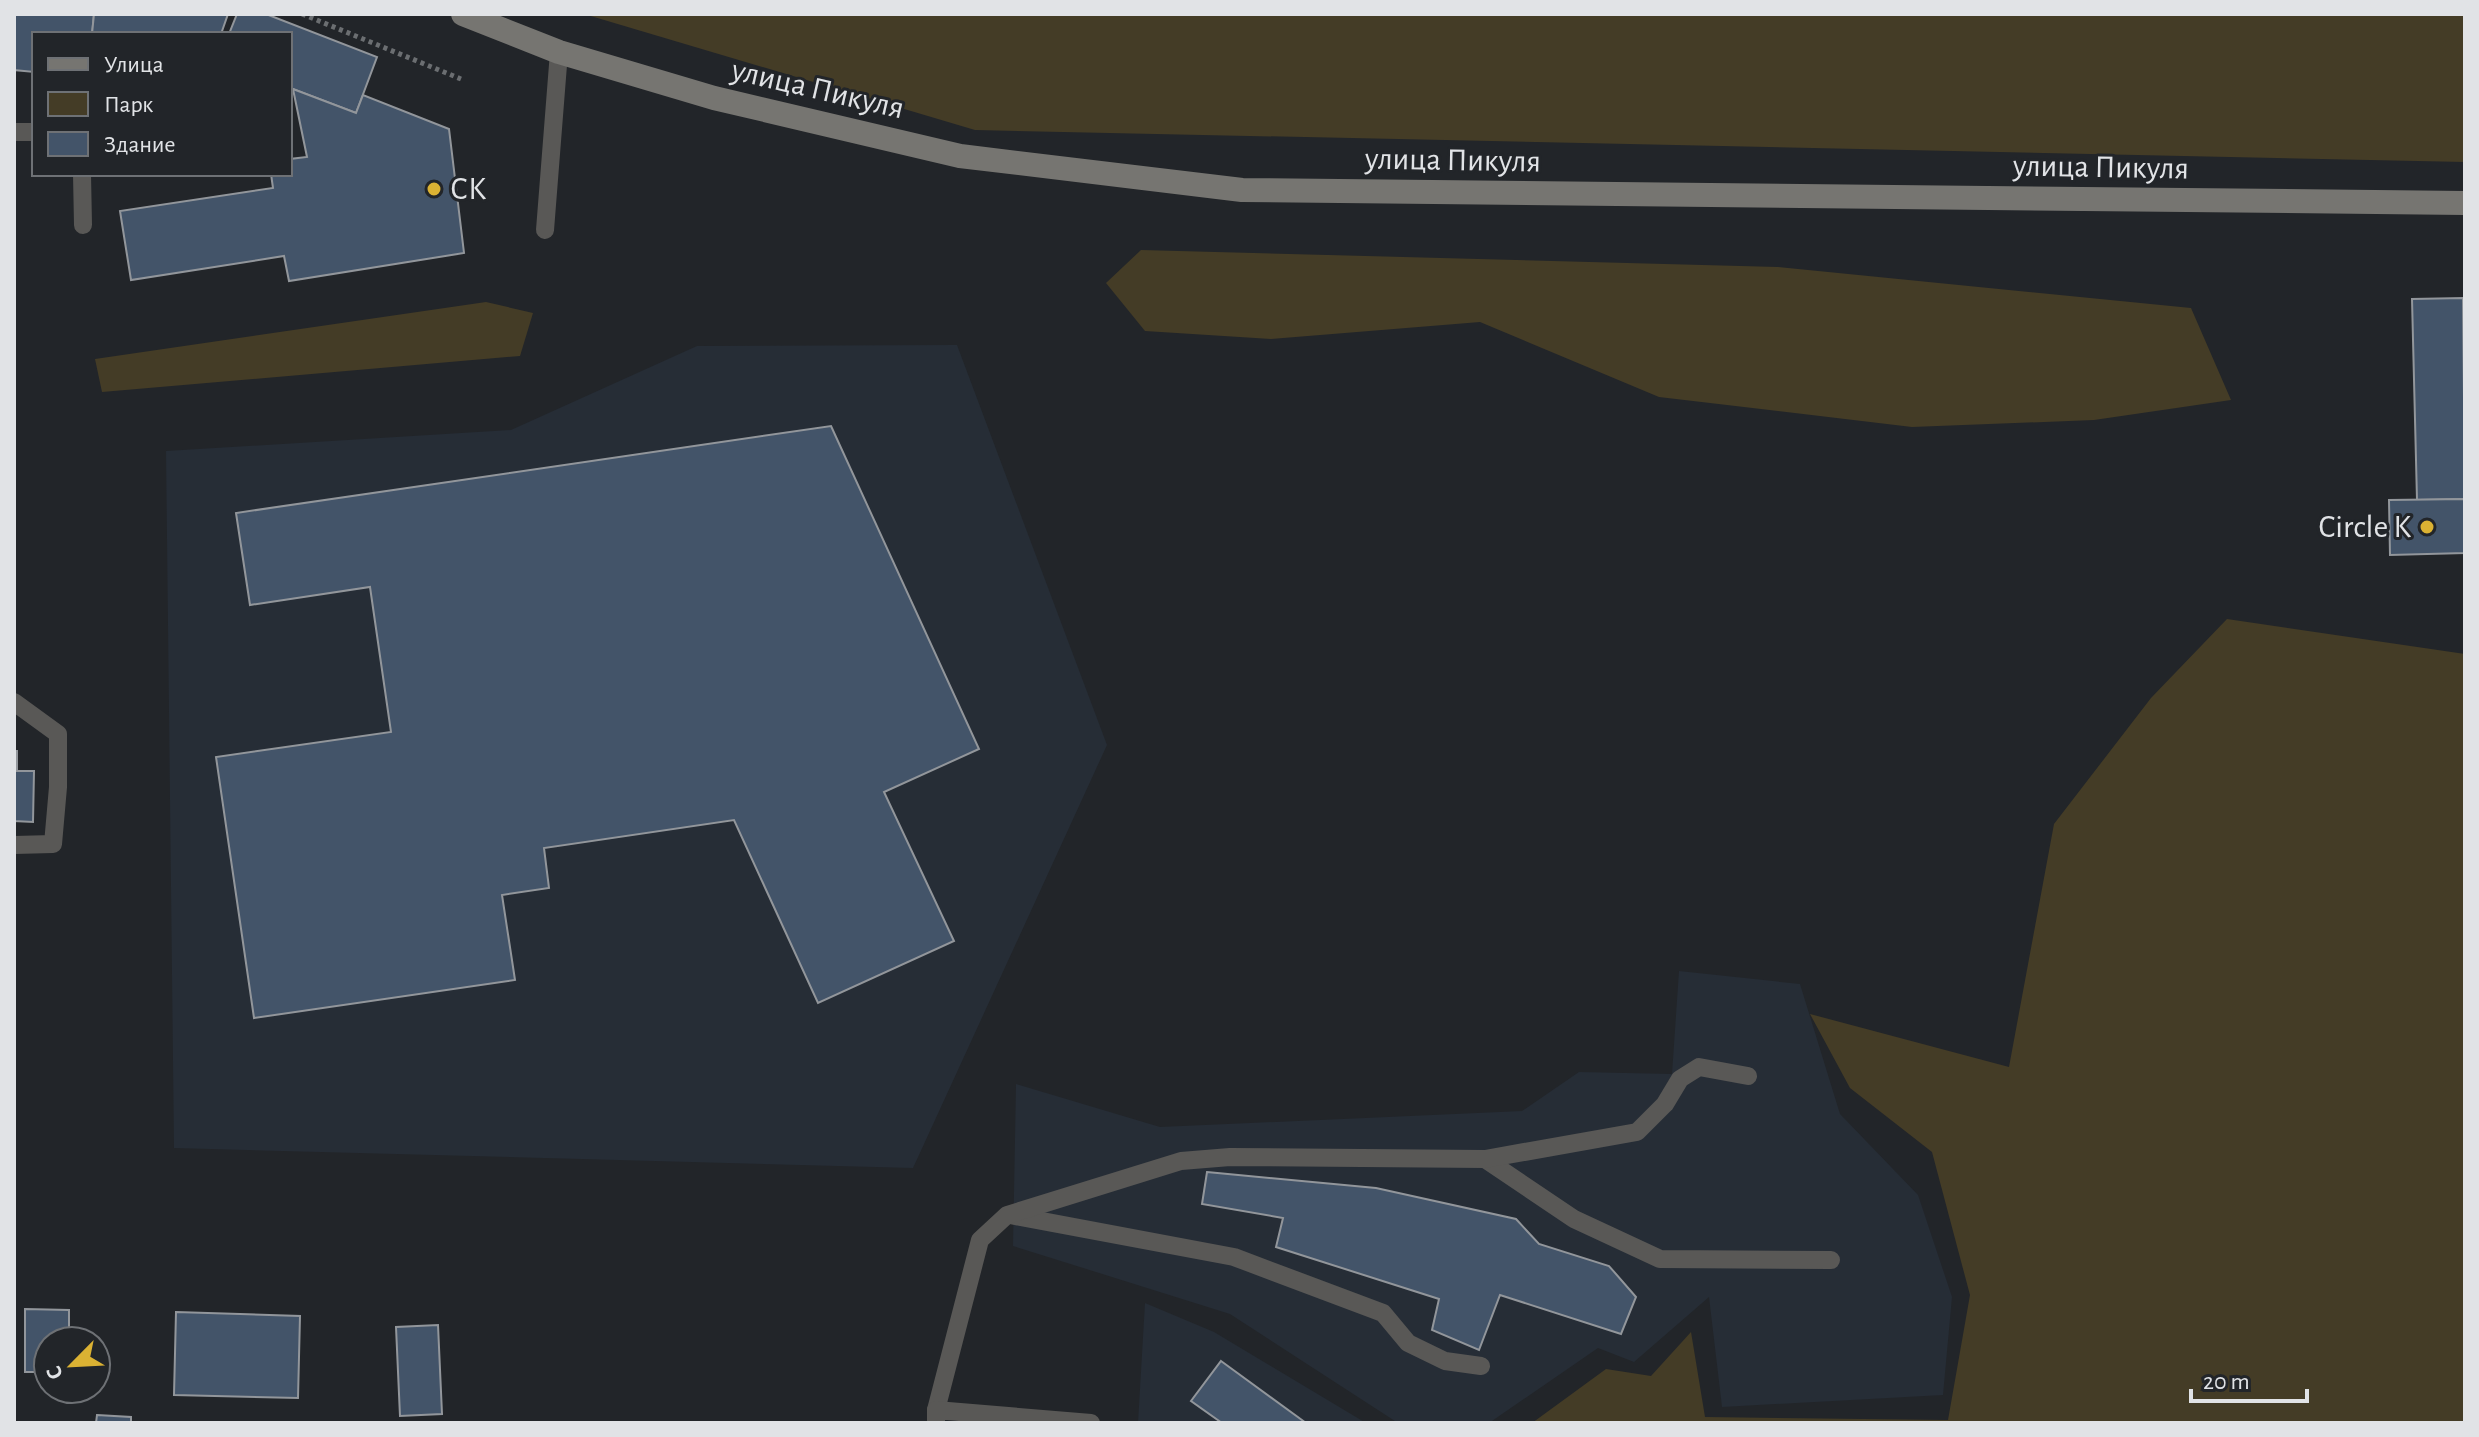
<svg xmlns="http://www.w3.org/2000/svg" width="2479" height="1437" font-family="'Alegreya Sans',sans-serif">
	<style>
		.built { fill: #262d36 }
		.green { fill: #443c26 }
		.building { fill: #435469; stroke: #92969b; stroke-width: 2 }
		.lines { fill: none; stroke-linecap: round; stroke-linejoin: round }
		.path { stroke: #6b6e71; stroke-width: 5; stroke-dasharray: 4 4; stroke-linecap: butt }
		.lane { stroke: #595856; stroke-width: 18 }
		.secondary { stroke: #767571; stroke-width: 24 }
		.poi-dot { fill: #dbb233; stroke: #222529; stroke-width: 3 }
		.labels { text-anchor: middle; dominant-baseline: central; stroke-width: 6; stroke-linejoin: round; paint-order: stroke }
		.street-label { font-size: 32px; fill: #e1e3e6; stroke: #222529 }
		.poi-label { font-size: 32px; fill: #e1e3e6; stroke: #222529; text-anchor: start }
	</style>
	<rect width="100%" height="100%" fill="#222529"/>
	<!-- built -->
	<g class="built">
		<polygon points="957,345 1107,745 913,1168 174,1148 166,451 511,430 697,346"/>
		<polygon points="1679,971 1800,984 1840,1114 1918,1195 1952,1297 1943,1395 1722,1407 1709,1297 1634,1362 1598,1348 1489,1423 1398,1423 1230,1314 1013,1246 1016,1084 1160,1127 1522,1111 1579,1072 1672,1074"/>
		<polygon points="1145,1303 1214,1332 1366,1423 1138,1423"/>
	</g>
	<!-- green -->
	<g class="green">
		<polygon points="584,14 2465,14 2465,162 975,130"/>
		<polygon points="1141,250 1778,267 2191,308 2231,400 2094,420 1912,427 1659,397 1480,322 1271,339 1145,331 1106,283"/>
		<polygon points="486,302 533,313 520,356 102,392 95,359"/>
		<polygon points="2227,619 2465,654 2465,1423 1532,1423 1606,1369 1651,1376 1691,1332 1705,1417 1948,1420 1970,1295 1932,1152 1850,1088 1810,1014 2009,1067 2054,824 2151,698"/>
	</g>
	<!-- building -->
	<g class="building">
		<polygon points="14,14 94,14 92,34 34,34 34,72 14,70"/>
		<polygon points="94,14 228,14 221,34 92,34"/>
		<polygon points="237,14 266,14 377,57 356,113 290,88 290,34 229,34"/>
		<polygon points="293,89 356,113 363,95 449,129 464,253 289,281 284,256 131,280 120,211 273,188 271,174 290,174 290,159 307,157"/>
		<polygon points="2463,298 2465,499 2417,500 2412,299"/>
		<polygon points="831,426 979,749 884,792 954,941 818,1003 734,820 544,848 549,888 502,895 515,980 254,1018 216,757 391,732 370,587 250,605 236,513"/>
		<polygon points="2465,499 2465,553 2390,555 2389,500"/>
		<polygon points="14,751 17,751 17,771 34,771 33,822 14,821"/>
		<polygon points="1207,1172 1376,1188 1516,1219 1539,1244 1609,1266 1636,1297 1621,1334 1500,1295 1479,1350 1432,1330 1439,1299 1276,1247 1283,1218 1202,1204"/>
		<polygon points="25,1309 69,1310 69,1341 48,1341 48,1372 25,1372"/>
		<polygon points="176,1312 300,1316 298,1398 174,1395"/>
		<polygon points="438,1325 442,1414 400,1416 396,1327"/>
		<polygon points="1221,1361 1306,1423 1222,1423 1191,1401"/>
		<polygon points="97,1415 131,1417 131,1423 96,1423"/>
	</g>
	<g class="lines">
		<!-- path -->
		<polyline class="path" points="302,14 461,79"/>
		<!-- lane -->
		<g class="lane">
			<polyline points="14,132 34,132"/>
			<polyline points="82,174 83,225"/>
			<polyline points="545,230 559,52"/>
			<polyline points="14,702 58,734 58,787 53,844 14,845"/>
			<polyline points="1485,1159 1574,1219 1660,1259 1831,1260"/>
			<polyline points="1010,1215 1234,1257 1383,1313 1408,1343 1445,1361 1481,1366"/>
			<polyline points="936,1410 980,1240 1007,1215 1181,1161 1230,1157 1485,1159 1637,1132 1665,1104 1680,1079 1699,1067 1748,1076"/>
			<polyline points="936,1423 936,1410 1091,1423"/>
		</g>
		<!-- secondary -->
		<polyline class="secondary" points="463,14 559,52 714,98 960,156 1242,190 2465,203"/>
	</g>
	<!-- markers -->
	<g class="poi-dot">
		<circle cx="434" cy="189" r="8"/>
		<circle cx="2427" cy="527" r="8"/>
	</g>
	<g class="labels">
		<!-- street labels -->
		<g class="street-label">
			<text transform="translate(818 89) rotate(13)">улица Пикуля</text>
			<text transform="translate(1453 160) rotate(1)">улица Пикуля</text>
			<text transform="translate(2101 167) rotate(1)">улица Пикуля</text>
		</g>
		<!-- poi labels -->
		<g class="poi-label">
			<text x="450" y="189">СК</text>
			<text x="2411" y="527" text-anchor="end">Circle K</text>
		</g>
	</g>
	<!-- border -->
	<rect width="2479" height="1437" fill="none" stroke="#e1e3e6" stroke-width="32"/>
	<!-- legend -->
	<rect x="32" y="32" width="260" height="144" fill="#222529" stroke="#6e7175" stroke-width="2"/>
	<rect x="48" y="58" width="40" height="12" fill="#767571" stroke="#6e7175" stroke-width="2"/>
	<text x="104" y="72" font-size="24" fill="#e1e3e6">Улица</text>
	<rect x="48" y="92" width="40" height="24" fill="#443c26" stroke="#6e7175" stroke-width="2"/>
	<text x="104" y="112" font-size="24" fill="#e1e3e6">Парк</text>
	<rect x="48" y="132" width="40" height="24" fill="#435469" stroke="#6e7175" stroke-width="2"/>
	<text x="104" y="152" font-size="24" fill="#e1e3e6">Здание</text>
	<!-- north arrow -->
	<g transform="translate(72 1365) rotate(246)"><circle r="38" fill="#222529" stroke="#6e7175" stroke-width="2"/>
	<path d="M0-6L14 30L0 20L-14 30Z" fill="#dbb233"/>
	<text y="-12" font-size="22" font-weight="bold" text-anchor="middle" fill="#e1e3e6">С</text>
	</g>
	<!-- scale -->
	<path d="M2191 1389v12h116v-12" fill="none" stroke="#e1e3e6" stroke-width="4"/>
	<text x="2203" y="1389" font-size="24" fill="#e1e3e6" stroke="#222529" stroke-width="6" paint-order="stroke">20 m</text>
</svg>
